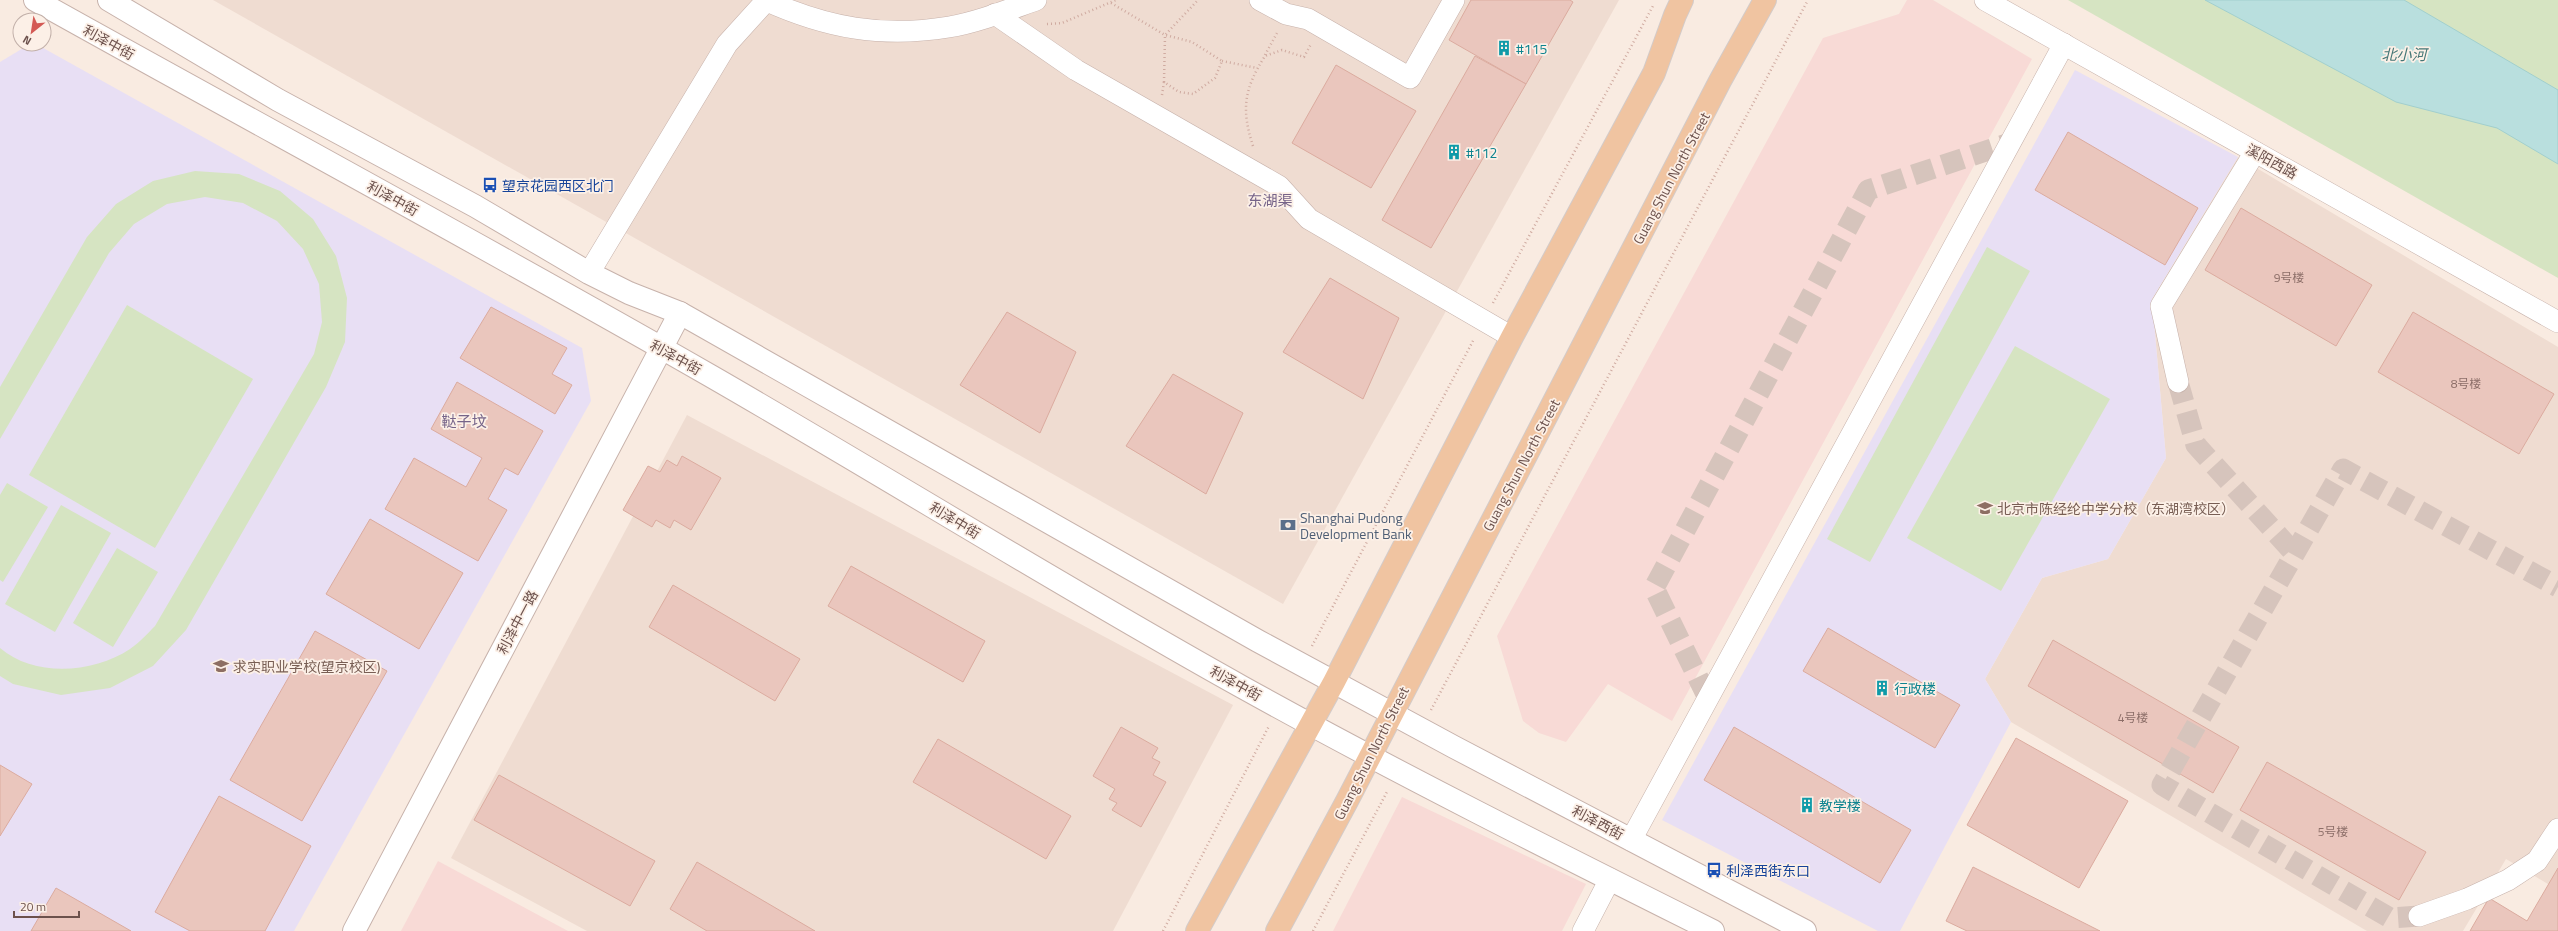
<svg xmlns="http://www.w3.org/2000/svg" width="2558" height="931" font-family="'Titillium Web','Noto Sans SC',sans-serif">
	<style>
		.residential { fill: #efdcd1 }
		.commercial { fill: #f8dad6 }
		.education { fill: #e8dff4 }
		.green { fill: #d6e4c2 }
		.water { fill: #b9dfde; stroke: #a1cfce }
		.building { fill: #eac6bd; stroke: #dbab9f }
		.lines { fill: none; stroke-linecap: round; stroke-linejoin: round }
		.minor-tunnel { stroke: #d6c4bc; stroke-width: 21; stroke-dasharray: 21 10; stroke-linecap: butt }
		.minor-casing { stroke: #c7b2ab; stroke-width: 22 }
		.tertiary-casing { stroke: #c7b2ab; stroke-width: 24 }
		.primary-casing { stroke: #d3cbc9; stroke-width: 24 }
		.path { stroke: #cfaaa0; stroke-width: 2.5; stroke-dasharray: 1 3; stroke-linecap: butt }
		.minor { stroke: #fff; stroke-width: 21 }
		.tertiary { stroke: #fff; stroke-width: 22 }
		.primary { stroke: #f0c4a1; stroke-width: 22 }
		.labels { text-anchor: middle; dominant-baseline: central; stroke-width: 3.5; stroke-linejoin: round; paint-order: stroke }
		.number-label { font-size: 12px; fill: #8c6e68 }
		.street-label { font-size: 14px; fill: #6c514c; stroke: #fcf0e7 }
		.culture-label { font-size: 14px; fill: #0d838f; stroke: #fcf0e7; text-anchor: start }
		.transit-label { font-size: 14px; fill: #164399; stroke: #fcf0e7; text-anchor: start }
		.education-label { font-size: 14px; fill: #785e54; stroke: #fcf0e7; text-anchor: start }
		.service-label { font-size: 14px; fill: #4e5e75; stroke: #fcf0e7; text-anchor: start }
		.water-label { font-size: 15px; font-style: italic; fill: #457777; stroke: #fcf0e7 }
		.neighbourhood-label { font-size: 15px; fill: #766489; stroke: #fcf0e7 }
	</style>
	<rect width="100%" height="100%" fill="#f9ebe1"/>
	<!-- residential -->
	<g class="residential">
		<polygon points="213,0 1619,0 1283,604"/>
		<polygon points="2238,157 2558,347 2558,890 2506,859 2463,931 2367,931 2011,722 1985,679 2042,578 2108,559 2166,458 2152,299"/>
		<polygon points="687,415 1233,705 1113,931 587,931 451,858"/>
	</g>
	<!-- commercial -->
	<g class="commercial">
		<polygon points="1907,0 1933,0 2032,59 1672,721 1608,684 1566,742 1539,733 1523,721 1497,636 1823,38 1899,14"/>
		<polygon points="1402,797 1586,884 1562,931 1333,931"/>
		<polygon points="438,861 568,931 401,931"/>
	</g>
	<!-- education -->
	<g class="education">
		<polygon points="30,44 36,44 582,348 591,401 294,931 0,931 0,62"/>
		<polygon points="2075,70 2238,157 2152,299 2166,458 2108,559 2042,578 1985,679 2011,722 1900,931 1878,931 1662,820"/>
	</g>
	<!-- green -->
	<g class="green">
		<polygon points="2068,0 2558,0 2558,278"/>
		<path d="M 195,171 L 239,174 L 280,191 L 313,219 L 336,256 L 347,298 L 345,342 L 326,387 L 186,630 L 153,666 L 110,688 L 61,695 L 13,684 L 0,676 L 0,648 C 35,678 94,673 130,649 C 139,643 147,634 155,626 L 314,354 L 322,322 L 319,284 L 303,249 L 277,221 L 243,203 L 205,197 L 167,204 L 134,224 L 109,253 L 0,439 L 0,387 L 87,237 L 116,204 L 153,181 Z"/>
		<polygon points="1987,247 2030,271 1870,562 1827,539"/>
		<polygon points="127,305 253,379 155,548 29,475"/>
		<polygon points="2015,346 2110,399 2001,591 1907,538"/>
		<polygon points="7,483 48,507 3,582 0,580 0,495"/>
		<polygon points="61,505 111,533 55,632 5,604"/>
		<polygon points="117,548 158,572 113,647 73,623"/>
	</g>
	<!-- water -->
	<polygon class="water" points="2205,0 2404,0 2558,90 2558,164 2497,128 2396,102"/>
	<!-- building -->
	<g class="building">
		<polygon points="1471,0 1570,0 1573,2 1526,84 1449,40"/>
		<polygon points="1475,56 1526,84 1431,248 1382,220"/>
		<polygon points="1336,65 1416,111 1371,188 1292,143"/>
		<polygon points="2068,132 2198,208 2165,265 2035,190"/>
		<polygon points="2241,208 2372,285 2336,346 2205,270"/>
		<polygon points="1330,278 1399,318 1363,399 1283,352"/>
		<polygon points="491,307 567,348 552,374 572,385 555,414 460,358"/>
		<polygon points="1007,312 1076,352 1040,433 960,385"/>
		<polygon points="2413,312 2554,394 2519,454 2378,372"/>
		<polygon points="1173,374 1243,413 1206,494 1126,446"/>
		<polygon points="457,382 543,431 518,475 505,468 488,499 507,510 478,561 385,509 414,458 466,487 482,458 431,429"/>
		<polygon points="682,456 721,478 691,530 674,520 670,528 656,520 652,527 623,510 648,466 660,472 667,460 677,466"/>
		<polygon points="370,519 463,573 419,649 326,594"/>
		<polygon points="851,566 985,641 963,682 828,606"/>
		<polygon points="673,585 800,659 775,701 649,627"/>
		<polygon points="1828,628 1960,705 1935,748 1803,671"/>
		<polygon points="315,631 387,671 302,821 230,780"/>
		<polygon points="2053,640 2239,747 2213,793 2028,686"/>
		<polygon points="1121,727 1158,748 1152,758 1160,762 1153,775 1166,782 1141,827 1112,810 1117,803 1109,799 1115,789 1093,776"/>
		<polygon points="1734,727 1911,830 1880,883 1704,780"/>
		<polygon points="2016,738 2128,801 2079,888 1967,825"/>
		<polygon points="938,739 1071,816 1046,859 913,782"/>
		<polygon points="2267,762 2426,852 2399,900 2240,810"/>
		<polygon points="0,765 32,784 0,836"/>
		<polygon points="499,775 655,861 630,906 474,820"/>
		<polygon points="219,796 311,846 265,931 190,931 155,912"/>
		<polygon points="697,862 815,931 707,931 670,909"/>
		<polygon points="1973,867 2100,931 1967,931 1946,921"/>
		<polygon points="2558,868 2558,931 2470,931 2489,898 2527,921"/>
		<polygon points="56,888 131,931 31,931"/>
	</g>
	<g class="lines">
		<!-- minor-tunnel -->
		<g class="minor-tunnel">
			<polyline points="2178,382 2196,445 2295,554"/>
			<polyline points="1707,696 1654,588 1868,190 2010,143"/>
			<polyline points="2419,916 2390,918 2162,785 2343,469 2558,587"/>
		</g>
		<defs>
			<g id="minor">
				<path d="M 765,0 C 827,28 882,38 949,27 C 978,22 1008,10 1036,0"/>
				<polyline points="1260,0 1286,14 1308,19 1410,78 1454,0"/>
				<polyline points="1985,0 2558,322"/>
				<polyline points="995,14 1076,70 1279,186 1309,219 1512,337"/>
				<polyline points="589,273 727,44 766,1"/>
				<polyline points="2178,382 2161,306 2255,152"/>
				<polyline points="1631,840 2064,44"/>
				<polyline points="2419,916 2467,899 2508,880 2537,861 2558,829"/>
				<polyline points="1583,931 1610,879"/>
			</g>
			<g id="tertiary">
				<path d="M 35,0 C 259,125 486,247 709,375 C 888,478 1062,587 1242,687 C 1397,773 1555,852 1713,931"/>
				<polyline points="109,0 278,100 475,206 589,273 629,293 680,313 1258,641 1454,747 1805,931"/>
				<polyline points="354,931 680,313"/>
			</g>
			<g id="primary">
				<polyline points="1197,931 1334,682 1512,337 1654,73 1675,15 1682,0"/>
				<polyline points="1277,931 1347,801 1720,81 1765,0"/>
			</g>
		</defs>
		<!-- minor casing -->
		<use href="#minor" class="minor-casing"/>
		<!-- tertiary casing -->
		<use href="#tertiary" class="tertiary-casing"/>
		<!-- primary casing -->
		<use href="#primary" class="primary-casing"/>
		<!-- path -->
		<g class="path">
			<polyline points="1111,3 1165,35 1192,42 1222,61 1215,78 1193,94 1179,92 1164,82 1165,35 1198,0"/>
			<polyline points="1047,24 1062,23 1116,0"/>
			<polyline points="1265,55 1277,33"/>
			<polyline points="1222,61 1257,68"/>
			<polyline points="1162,95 1164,82"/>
			<path d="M 1253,146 C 1241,109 1244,89 1265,56 L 1282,50 L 1304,57 L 1311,44"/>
			<polyline points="1493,303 1654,4"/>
			<polyline points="1312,646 1474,339"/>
			<polyline points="1431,710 1808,0"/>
			<polyline points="1163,931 1269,726"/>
			<polyline points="1313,931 1388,790"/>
		</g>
		<!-- minor -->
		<use href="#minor" class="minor"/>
		<!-- tertiary -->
		<use href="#tertiary" class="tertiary"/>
		<!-- primary -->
		<use href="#primary" class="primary"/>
	</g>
	<!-- icons -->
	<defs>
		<symbol id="building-bare" viewBox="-9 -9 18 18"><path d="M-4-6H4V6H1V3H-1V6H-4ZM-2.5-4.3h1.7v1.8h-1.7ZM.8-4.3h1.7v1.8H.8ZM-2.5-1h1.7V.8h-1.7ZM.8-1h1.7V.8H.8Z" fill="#0f9aa8" stroke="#fcf0e7" stroke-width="2.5" paint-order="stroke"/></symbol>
		<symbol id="bus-bare" viewBox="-9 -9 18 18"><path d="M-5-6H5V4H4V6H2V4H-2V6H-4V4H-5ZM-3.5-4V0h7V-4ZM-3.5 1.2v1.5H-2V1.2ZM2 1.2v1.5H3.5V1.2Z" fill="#1a4fb4" stroke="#fcf0e7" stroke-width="2.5" paint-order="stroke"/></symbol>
		<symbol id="school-bare" viewBox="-9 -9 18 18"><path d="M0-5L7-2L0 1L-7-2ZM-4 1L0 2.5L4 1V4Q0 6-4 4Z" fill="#8d6e63" stroke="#fcf0e7" stroke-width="2.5" paint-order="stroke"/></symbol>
		<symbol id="bank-bare" viewBox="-9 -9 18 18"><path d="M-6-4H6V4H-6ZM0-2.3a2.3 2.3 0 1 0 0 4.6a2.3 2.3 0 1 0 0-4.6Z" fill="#5c6f8a" stroke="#fcf0e7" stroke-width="2.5" paint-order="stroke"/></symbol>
	</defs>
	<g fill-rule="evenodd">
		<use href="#building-bare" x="1493" y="37" width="22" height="22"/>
		<use href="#building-bare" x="1443" y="141" width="22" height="22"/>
		<use href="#bus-bare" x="479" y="174" width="22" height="22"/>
		<use href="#school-bare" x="1974" y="497" width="22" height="22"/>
		<use href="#bank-bare" x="1277" y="514" width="22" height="22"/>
		<use href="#school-bare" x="210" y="655" width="22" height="22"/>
		<use href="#building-bare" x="1871" y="677" width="22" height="22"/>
		<use href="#building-bare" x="1796" y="794" width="22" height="22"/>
		<use href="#bus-bare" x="1703" y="859" width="22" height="22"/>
	</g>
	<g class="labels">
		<!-- number labels -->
		<g class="number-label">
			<text x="2289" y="277">9号楼</text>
			<text x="2466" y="383">8号楼</text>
			<text x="2133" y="717">4号楼</text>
			<text x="2333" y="831">5号楼</text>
		</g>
		<!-- street labels -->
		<g class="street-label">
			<text transform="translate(109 42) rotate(29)">利泽中街</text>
			<text transform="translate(2272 161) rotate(29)">溪阳西路</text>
			<text transform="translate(1671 178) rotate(-62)">Guang Shun North Street</text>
			<text transform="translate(393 198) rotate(29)">利泽中街</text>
			<text transform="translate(676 357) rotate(29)">利泽中街</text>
			<text transform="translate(1521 465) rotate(-62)">Guang Shun North Street</text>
			<text transform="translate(955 520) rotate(31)">利泽中街</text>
			<text transform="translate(517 622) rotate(-62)">利泽中一路</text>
			<text transform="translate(1236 683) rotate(29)">利泽中街</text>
			<text transform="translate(1371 753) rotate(-63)">Guang Shun North Street</text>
			<text transform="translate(1598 822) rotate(28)">利泽西街</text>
		</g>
		<!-- culture labels -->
		<g class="culture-label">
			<text x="1516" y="48">#115</text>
			<text x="1466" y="152">#112</text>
			<text x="1894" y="688">行政楼</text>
			<text x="1819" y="805">教学楼</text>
		</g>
		<!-- transit labels -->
		<g class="transit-label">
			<text x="502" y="185">望京花园西区北门</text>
			<text x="1726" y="870">利泽西街东口</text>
		</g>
		<!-- education labels -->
		<g class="education-label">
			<text x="1997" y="508">北京市陈经纶中学分校（东湖湾校区）</text>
			<text x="233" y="666">求实职业学校(望京校区)</text>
		</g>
		<!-- service labels -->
		<g class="service-label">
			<text x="1300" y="517">Shanghai Pudong<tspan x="1300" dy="16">Development Bank</tspan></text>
		</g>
		<!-- water labels -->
		<g class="water-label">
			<text x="2404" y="54">北小河</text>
		</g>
		<!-- neighbourhood labels -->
		<g class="neighbourhood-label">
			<text x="1270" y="200">东湖渠</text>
			<text x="464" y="421">鞑子坟</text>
		</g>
	</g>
	<!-- north arrow -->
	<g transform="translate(32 32) rotate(210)"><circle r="19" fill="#fcf0e7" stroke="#c2b0a9"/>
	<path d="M0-3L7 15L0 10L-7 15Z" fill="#d45a55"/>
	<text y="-6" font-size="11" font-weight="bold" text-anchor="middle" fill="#6c514c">N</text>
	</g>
	<!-- scale -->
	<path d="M14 911v6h65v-6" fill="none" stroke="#6c514c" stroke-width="2"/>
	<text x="20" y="911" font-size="12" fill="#6c514c" stroke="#fcf0e7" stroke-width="3" paint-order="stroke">20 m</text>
</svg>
